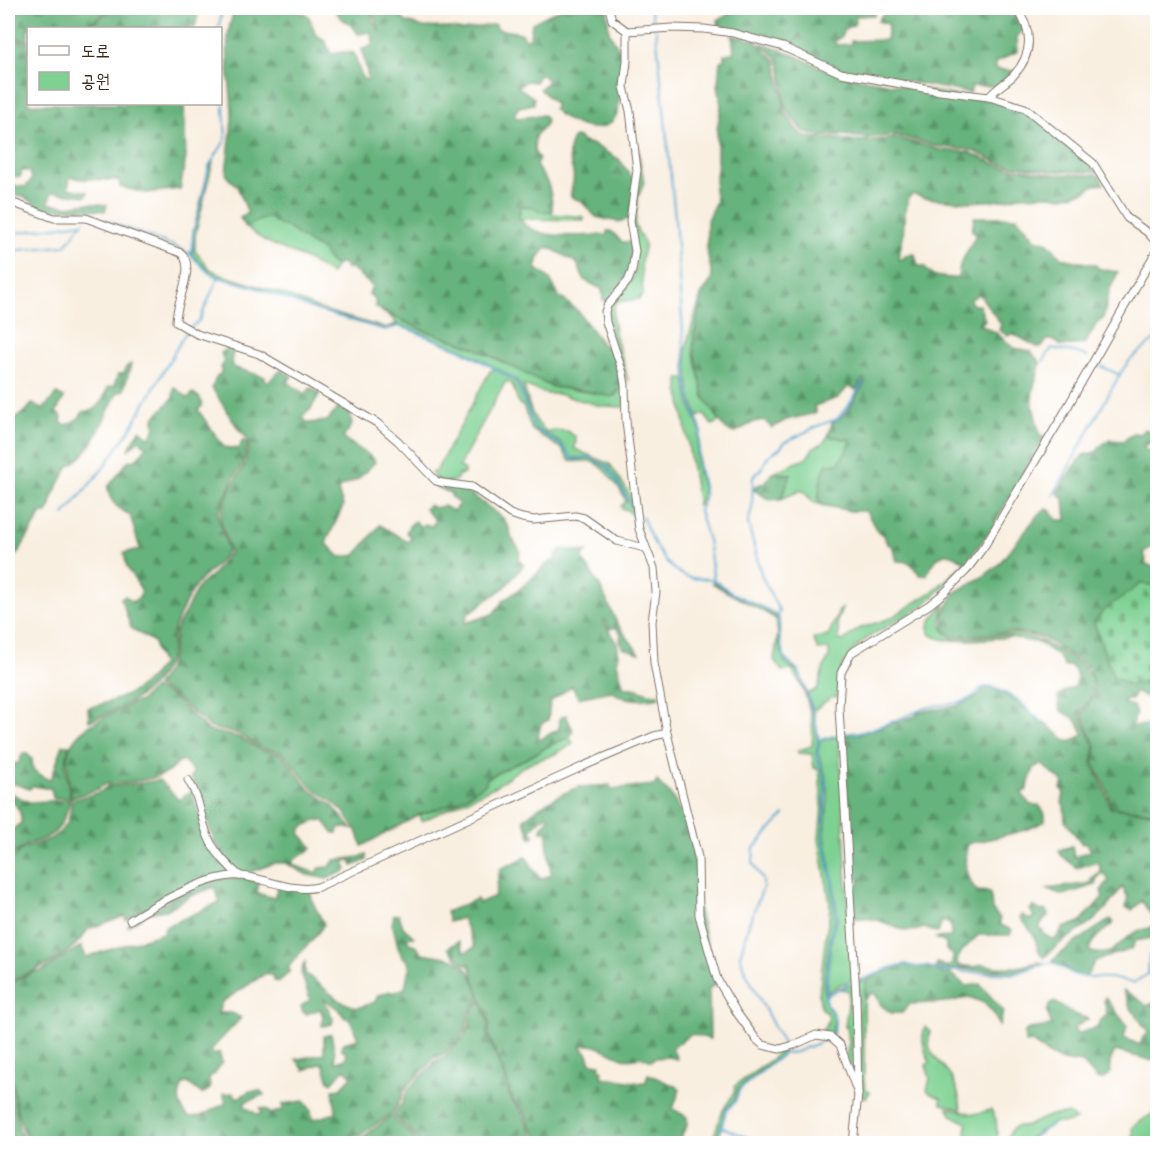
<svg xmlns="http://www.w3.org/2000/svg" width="1165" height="1151" font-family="'Indie Flower','Poor Story',sans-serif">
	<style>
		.green { fill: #7ed193; stroke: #5c7e58; stroke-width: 1.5 }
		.forest { fill: url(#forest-firs); stroke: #506e4e; stroke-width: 1.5 }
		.cemetery { fill: url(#cemetery-stones); stroke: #5c7e58; stroke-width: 1.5 }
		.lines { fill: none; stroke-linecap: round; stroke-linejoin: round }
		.stream { stroke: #56a6d0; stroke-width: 2 }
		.street-casing { stroke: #7e6f62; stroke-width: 9 }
		.street { stroke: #fff; stroke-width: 7 }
	</style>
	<defs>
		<pattern id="forest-firs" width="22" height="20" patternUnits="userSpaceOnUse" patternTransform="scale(1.5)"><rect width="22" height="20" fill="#66b37d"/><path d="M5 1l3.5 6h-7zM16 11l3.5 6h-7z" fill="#559266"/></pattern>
		<pattern id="cemetery-stones" width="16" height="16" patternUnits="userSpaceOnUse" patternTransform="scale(1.5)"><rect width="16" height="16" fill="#7ed193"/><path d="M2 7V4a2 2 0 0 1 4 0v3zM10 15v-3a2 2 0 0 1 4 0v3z" fill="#68aa77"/></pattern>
	</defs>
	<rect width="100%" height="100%" fill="#fff"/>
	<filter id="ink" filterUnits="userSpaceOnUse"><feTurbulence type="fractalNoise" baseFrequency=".0167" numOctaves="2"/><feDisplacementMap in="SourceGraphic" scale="12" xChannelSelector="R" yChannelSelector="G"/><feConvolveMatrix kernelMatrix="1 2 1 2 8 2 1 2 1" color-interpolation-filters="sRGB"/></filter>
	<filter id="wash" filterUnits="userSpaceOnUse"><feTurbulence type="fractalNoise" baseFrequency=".008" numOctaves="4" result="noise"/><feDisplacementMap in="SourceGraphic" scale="24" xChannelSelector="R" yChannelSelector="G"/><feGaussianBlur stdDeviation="1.35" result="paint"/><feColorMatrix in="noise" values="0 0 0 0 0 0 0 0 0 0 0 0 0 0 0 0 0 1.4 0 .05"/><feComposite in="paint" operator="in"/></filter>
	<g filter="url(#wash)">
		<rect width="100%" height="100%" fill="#f9efe1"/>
		<!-- green -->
		<g class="green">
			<path d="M 638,149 L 644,182 L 638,197 L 635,226 L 645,244 L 641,262 L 643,294 L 639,299 L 616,302 C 606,321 625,360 628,382 C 621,362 605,328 609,308 L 631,282 L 636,269 L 632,220 L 640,178 Z"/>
			<path d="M 213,161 L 195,236 L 195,251 L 209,268 L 219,274 L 283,294 L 319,309 L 385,328 L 397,324 L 391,317 L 381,311 L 420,329 L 473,347 L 552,387 L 615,396 L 623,386 L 624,407 L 601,406 L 558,394 L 547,394 L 524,385 C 528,402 533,426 550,433 L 551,430 L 567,431 L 576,437 L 575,449 L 610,464 L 633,499 L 636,511 L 608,466 L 590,457 L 572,458 L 561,443 L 538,430 L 534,425 L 521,387 L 516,379 L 461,349 L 400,325 L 385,329 L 313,309 L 254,286 L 218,277 L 209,272 L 191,254 L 193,251 L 193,232 L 209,167 Z"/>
			<polygon points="520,206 531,207 540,212 552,211 552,214 584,217 584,220 519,219"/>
			<path d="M 269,217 L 308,240 L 314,246 L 323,250 C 324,257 330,262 336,266 L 331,274 L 306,259 L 265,241 L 246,227 C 254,224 262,218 269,217 Z"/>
			<polygon points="701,296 698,322 693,335 694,354 704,397 720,421 712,425 704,414 698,417 690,395 686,351 688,339"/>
			<path d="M 495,369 L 516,382 L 536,430 L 561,445 L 573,460 L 590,458 L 607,468 L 614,476 L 635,514 L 642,546 L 639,543 L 634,519 L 628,510 L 622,509 L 621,506 L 626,502 C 622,490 602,463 589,461 C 582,460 576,463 570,461 L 562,449 L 532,430 L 523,406 L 519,404 L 512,384 L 506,381 L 459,466 L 464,469 L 464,474 L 458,475 L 457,479 C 446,485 440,481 431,473 L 436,471 L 490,371 Z"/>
			<path d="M 685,378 L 689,402 L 701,432 L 699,435 C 699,445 696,455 697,465 C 699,483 708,488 698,506 L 679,389 L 679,379 Z"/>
			<polygon points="828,436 850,440 849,447 839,463 827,464 818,498 821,505 813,502 802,490 781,499 791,474 772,473 807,458 813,448 823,443"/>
			<path d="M 966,562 C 954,576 942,590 927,602 C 888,632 837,637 837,697 L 832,697 L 814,710 L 807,695 L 818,688 L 823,669 L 829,658 L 829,649 L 818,650 L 813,638 L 828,636 L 839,611 L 842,609 L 837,621 L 839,633 L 838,639 L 843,641 L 858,629 L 891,618 L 932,592 Z"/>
			<path d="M 713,582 L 732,594 L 758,606 L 779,619 L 779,643 L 783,656 L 784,661 L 799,673 L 813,714 L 818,740 L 816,754 L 823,775 L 825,787 L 823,838 L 832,881 L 835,920 L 830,936 L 824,985 L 826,1005 L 834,1015 L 834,1025 L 830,1035 L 822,1031 L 828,1021 L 829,1015 L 821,1008 L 819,995 L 826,934 L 829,921 L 830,903 L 819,839 L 822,805 L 819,770 L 814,768 L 812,754 L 798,753 L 798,750 L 812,746 C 815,722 807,690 792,670 L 782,671 L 774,660 L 778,634 L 776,619 C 755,606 733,597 712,583 Z"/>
			<path d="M 945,604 C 939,618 938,631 953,639 L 1017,634 L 1044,642 C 1033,645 1020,637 1008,637 C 983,639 892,654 945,604 Z"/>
			<polygon points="839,736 852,981 841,984 827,993 827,978 833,930 838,919 833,879 825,837 828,795 825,774 818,754 820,741"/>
			<polygon points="570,737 573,744 553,755 535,761 521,768 496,786 422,821 419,815 455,803 486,779 539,752 548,746"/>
			<polygon points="867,980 864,993 864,1080 865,1088 870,1092 866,1098 859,1093 858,982"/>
			<path d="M 853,984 L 854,1082 L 846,1056 L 849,1043 L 847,1026 L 845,1027 C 846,1012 850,1005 848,990 L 837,989 Z"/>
			<path d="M 925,1027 L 930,1031 C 924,1056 941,1059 951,1077 C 957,1087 960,1098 961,1109 L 941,1104 L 941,1098 L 931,1094 L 927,1090 L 930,1079 L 926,1065 L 930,1063 C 925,1051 920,1039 925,1027 Z"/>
			<polygon points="779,1051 783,1051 781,1056 754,1075 738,1089 734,1101 726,1109 716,1143 711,1144 723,1110 734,1093 735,1086 772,1059"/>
			<polygon points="1157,1104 1157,1143 1136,1143 1132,1137 1133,1134 1132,1127 1153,1113"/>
			<polygon points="948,1108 974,1114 991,1110 996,1119 998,1143 965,1143 967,1123 951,1115"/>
			<polygon points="1069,1114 1076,1120 1065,1123 1054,1122 1022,1143 1005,1143 1012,1129 1018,1126 1026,1126 1051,1115"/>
		</g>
		<!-- forest -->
		<g class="forest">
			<polygon points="8,8 110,8 85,28 28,28 28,41 8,36"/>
			<polygon points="113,8 199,8 195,28 87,28"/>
			<path d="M 236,8 L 294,8 L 297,12 L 305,13 L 309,17 L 316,35 L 325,40 L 331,54 L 344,52 L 354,53 L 362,78 L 366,80 L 368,78 L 362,49 L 372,46 L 371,32 L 358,34 C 352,20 339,23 335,8 L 370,8 L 373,20 L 379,31 C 380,25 373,16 371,8 L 394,8 L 406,22 L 423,27 L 452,28 L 463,30 L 495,24 L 496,29 L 521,33 L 527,40 L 530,37 L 532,23 L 562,8 L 607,8 L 609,32 L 626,61 L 623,68 L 618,112 C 606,141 569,125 553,109 L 556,105 L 540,89 L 547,82 L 547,79 L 540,74 L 535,82 L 527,81 L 518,87 L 534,98 L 534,104 L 519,107 L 514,114 L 517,118 L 544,115 L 546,119 L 546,124 L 535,136 L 534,151 L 539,159 L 536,165 C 539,172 544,176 547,182 C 550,188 553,205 552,211 L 540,212 L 531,207 L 520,206 L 519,219 L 522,219 L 523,223 C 543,241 581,235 607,235 L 607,231 L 611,231 L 622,242 L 632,242 L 631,271 L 609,302 L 603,300 L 602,289 L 584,280 L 577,263 C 567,258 558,251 547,247 L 539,257 L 536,268 L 550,279 L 559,296 L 578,311 L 603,345 L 614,351 L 623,386 L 612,397 L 586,391 L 552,387 L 473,347 L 420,329 L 375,307 L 375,300 L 369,294 L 372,286 L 350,267 L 348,269 L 342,263 L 336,266 C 329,262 325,258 323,250 C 311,246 301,237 290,229 C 283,225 275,224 269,217 C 262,218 254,224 246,227 L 240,218 L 248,213 L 237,186 L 228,178 L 226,173 C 228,153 232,133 232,113 C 231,81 220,37 236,8 Z"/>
			<polygon points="725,8 876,8 874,15 856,16 854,25 844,29 841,37 835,41 836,45 851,44 851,41 886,40 888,24 878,21 886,8 1011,8 1025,28 1017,37 1018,51 995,63 996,69 1015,71 997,86 972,86 970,93 842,70 832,67 791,46 719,27 718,20 729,14"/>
			<path d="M 732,35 L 755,40 L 763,50 L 776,60 L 785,112 L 796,129 L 806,137 L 865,141 L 897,138 L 941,150 L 969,152 L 1000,166 L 1054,174 L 1099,175 L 1104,184 L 1094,185 L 1086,191 L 1063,197 L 1051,195 L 1020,196 L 1003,200 L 970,202 L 925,198 L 913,194 L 909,197 L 905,211 L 903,236 L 898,259 L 904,259 L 905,255 L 915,254 L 918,266 L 924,266 C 931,279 945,278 958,278 L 960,265 L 977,233 L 972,231 L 974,217 L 1017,217 L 1037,241 L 1042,240 L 1048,243 L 1062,258 L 1095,265 L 1100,269 L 1118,272 L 1110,289 L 1103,319 L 1097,323 L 1085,344 L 1061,346 L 1054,340 L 1047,340 L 1042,347 L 1037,347 L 1012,333 L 1008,336 L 999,330 L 1001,324 L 979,294 L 970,300 L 973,305 L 979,305 L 985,320 L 980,325 L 995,332 L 1014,348 L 1030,351 L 1040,362 C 1040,373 1035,379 1033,390 C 1030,405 1038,422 1040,437 L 1045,436 L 991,530 L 966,562 C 961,560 957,557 952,555 C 937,550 933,566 926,575 L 920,575 L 909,562 L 897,561 L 892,545 L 887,544 L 884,536 L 877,531 L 866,511 L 851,511 L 821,505 C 816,495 821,474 827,464 L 839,463 L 849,447 L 850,440 L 828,436 L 832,423 C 849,415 856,396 865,381 L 863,379 L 856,390 L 849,386 L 838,398 L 814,406 L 816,413 L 786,420 L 772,428 L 764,420 L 754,422 L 734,433 L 726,430 L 704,397 L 693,347 L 701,295 L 711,281 L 712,275 L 707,251 L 707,220 L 716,201 L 714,189 L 717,170 L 717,130 L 721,106 L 718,84 L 720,61 L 724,60 L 724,55 L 734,52 Z"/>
			<polygon points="8,38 28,43 28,104 184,104 186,157 180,189 146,193 120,187 119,180 82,179 70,177 68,188 88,192 86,196 52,192 48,203 67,206 87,203 107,205 105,211 86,209 43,209 23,196 8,195 8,185 25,187 32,180 30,171 22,171 20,177 8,176"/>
			<path d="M 761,43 C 789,50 813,66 841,75 L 970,98 C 994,99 1022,105 1041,120 C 1051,129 1058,139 1068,147 C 1078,155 1088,162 1097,172 L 1053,171 L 1001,164 L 972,150 L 935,146 L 896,135 L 866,138 L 844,135 L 821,136 L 806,133 L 795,122 L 785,107 L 781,70 L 778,58 L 762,46 Z"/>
			<path d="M 574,137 L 579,138 L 583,142 L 592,144 L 619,159 L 636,183 L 629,219 L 618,222 L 596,217 L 581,201 L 571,197 C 570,191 572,189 573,182 C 577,166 561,159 574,137 Z"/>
			<path d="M 231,346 L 234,348 L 231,362 L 233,367 L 265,377 L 265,379 L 268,382 L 281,370 L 292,376 L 288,382 L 305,394 L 311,388 L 320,393 L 310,410 L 302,417 L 308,423 L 327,421 L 341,405 L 350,410 L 352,425 L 343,438 L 373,458 L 375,462 L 358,479 L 339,488 L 338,491 L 343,506 L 326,543 L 340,557 L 356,555 L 380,525 L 408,542 L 412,537 L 406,533 L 409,526 L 415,521 L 421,527 L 425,524 L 432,526 L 435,520 L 425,509 L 429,505 L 434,508 L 444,506 L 453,511 L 459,504 L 451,496 L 452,494 L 431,484 L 425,479 L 428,476 L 463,488 L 503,518 L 510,530 L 511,537 L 521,552 L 518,559 L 524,565 L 505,587 L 468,614 L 465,623 L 493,614 L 503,601 L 521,588 L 549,562 L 554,561 L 557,553 L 562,549 L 587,552 L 584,554 L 583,560 L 600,586 L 618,625 L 639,653 L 622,647 L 620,640 L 621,634 L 615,627 L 610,629 L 605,620 L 604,623 L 617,643 L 619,655 L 617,663 L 624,688 C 636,685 646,695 658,694 L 659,697 C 645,701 623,701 612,691 L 578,698 L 572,686 L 550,702 L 548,720 L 541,724 L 537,741 L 559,729 L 560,718 L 566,715 L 573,730 L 570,737 L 548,746 L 539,752 L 487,778 L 486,784 L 455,803 L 419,815 L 362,846 L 358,833 L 344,812 L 333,802 L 311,787 L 283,753 L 258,747 L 239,734 L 211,728 L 172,694 L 156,686 L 167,671 L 173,653 L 175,632 L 198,587 L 213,574 L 230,552 L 221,521 L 222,509 L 231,487 L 245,464 L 250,441 L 239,430 L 212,388 L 216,378 L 221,373 L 221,368 L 224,362 L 221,353 Z"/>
			<polygon points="131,364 124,390 117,393 93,442 81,457 68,467 52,497 51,506 47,513 42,513 18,553 8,562 8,423 25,412 32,404 43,409 57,394 64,398 56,412 62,417 61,423 67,425 79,418 83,412 95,409 103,399 108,387 114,386 118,374 124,374 126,367"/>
			<path d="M 174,387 L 188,398 L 193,393 L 200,398 L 202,406 L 198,410 L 224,447 L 238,449 L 243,440 L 248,442 L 243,463 L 234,477 L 219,511 L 219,520 L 228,550 C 220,566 203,574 194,588 C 186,600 179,616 174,630 C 171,637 173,645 171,653 C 160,691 124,708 89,721 L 88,708 C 122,698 140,694 162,664 L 156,652 L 154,642 L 131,628 L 121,598 L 125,596 L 132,602 L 139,598 L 142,591 L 127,567 L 124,553 L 140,549 L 130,515 C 118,509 108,501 108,487 L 129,460 L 134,461 L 147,447 L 139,440 L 128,450 L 140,430 L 148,437 C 156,433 155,426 154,418 L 173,398 Z"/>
			<polygon points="1144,429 1155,433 1156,441 1153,445 1147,444 1144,446 1146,450 1153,453 1157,451 1157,538 1155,546 1143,552 1146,559 1145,564 1157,568 1157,586 1140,584 1094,622 1113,676 1130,685 1147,680 1157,681 1157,702 1151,702 1149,698 1135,692 1132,700 1125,700 1124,704 1133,706 1136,714 1132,726 1149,725 1154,720 1157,719 1157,811 1155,812 1111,807 1108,792 1093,762 1096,747 1082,715 1093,696 1095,687 1089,668 1078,659 1045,639 1017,632 953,637 944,630 943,614 955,592 984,576 998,565 1038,515 1046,509 1050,510 1057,520 1066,520 1064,499 1058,493 1059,489 1083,455 1096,452 1104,443 1111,440 1123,441 1134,433 1141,434"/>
			<polygon points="772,473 791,474 781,499 770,500 754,490 754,487 765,482"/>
			<path d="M 1044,642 C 1062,654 1102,666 1091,695 C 1089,703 1082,708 1080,716 L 1095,747 L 1092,763 L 1106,793 L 1110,808 L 1157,813 L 1157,937 L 1135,941 L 1132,949 L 1095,961 L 1086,977 L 1075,974 L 1052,961 L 1074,943 L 1111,919 L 1114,923 C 1104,931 1094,937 1089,949 L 1091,952 C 1118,959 1117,939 1138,931 C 1142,929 1148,929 1152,927 L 1155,921 L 1142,901 L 1132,910 L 1125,907 L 1128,897 L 1122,887 C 1111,903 1099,919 1082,929 C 1067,938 1056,945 1044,958 C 1037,953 1038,946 1035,939 C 1033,932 1024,923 1020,917 L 1023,915 L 1030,920 L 1034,916 L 1030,910 L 1033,906 L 1041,911 L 1047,910 L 1048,915 L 1039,927 L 1046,936 L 1055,940 L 1063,928 L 1080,922 L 1103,897 L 1101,891 L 1109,880 L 1103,873 L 1096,879 L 1096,885 L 1063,895 L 1046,889 L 1092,883 L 1091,879 L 1101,871 L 1098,862 L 1077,868 L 1061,855 L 1059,850 L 1072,846 L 1074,857 L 1091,851 L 1087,843 L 1082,844 L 1065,821 L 1064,806 L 1062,803 L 1064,793 L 1061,789 L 1063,782 L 1041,764 L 1034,768 L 1026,791 L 1021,792 L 1030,805 L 1039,805 L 1045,814 L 1045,821 C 1027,832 1006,834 986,840 C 980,842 975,841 968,844 C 963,860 965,878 977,891 L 989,892 L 991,897 L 992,910 L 1000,918 L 1000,925 L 1012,930 L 1010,935 L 978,935 C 970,945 957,951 957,965 L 975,967 L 981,964 L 997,967 L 1017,967 L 1038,962 L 1045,963 L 1031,966 L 1017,972 L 957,969 L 943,971 L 936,967 L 937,963 L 948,967 L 952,964 L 953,955 L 946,950 L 946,943 L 935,938 L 951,937 L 950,924 L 942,921 L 938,933 L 924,928 C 905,936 894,925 877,920 C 870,918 861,919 853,918 L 852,893 L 860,880 L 854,873 L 851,864 L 844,736 L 855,732 L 859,734 L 915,716 L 919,712 L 957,706 L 978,696 L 983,689 L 993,688 L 1017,701 L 1040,721 L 1044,722 L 1064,739 L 1071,742 L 1084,734 C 1081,730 1079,724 1076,720 C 1065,709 1059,718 1058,697 L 1065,691 L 1076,686 C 1078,677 1077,672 1071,666 L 1064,666 L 1059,657 L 1039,643 Z"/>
			<path d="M 154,688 L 172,696 L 209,731 L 239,737 L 258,749 L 282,755 L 309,789 L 332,805 L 352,829 L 339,827 L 337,833 L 333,833 L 324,821 L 317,820 L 302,827 L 300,833 L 312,847 C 307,855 298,855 292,862 L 294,865 L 315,873 L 320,868 L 329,867 L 335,860 L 360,857 L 366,854 L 367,860 L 353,866 L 350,860 L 344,862 L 347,870 L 327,879 L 307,875 L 286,863 L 275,863 L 245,874 L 240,872 L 231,866 L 214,842 L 198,790 L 190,777 L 194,772 L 182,760 L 168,772 L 157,777 L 129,783 L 106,784 L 98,789 L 71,798 C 70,785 67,772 67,759 C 70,726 109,717 133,703 L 140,701 Z"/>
			<path d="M 63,745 L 69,745 L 65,765 L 70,798 L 53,798 L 51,788 C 44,789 39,786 31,786 L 30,789 L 12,783 L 8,784 L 8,766 L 13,763 L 18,764 L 23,753 L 26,753 L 32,759 L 33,770 L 47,779 L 51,779 Z"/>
			<path d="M 159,780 L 179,800 L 192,791 C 202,823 207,851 233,874 L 146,908 L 126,920 L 125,916 L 88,929 C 71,958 37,969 8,982 L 8,863 L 20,850 L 50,839 L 60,832 L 68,822 L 72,800 L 100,792 L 108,786 L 130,785 Z"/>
			<path d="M 657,781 L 671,795 L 692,832 L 697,857 L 697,903 L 715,978 L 716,985 L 709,988 L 710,1039 L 691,1034 L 672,1048 L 677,1059 L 668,1057 L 654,1058 L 651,1061 C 639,1053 635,1061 623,1058 C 610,1054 595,1041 581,1046 L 588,1054 L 591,1063 L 600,1064 L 599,1069 L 603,1071 L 602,1077 L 641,1083 L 642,1082 L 645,1083 L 648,1074 L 677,1087 L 680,1089 L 673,1109 L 687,1117 L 687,1126 L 678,1143 L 542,1143 L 532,1129 L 523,1109 L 514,1102 L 511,1095 L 508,1082 L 489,1036 L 489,1022 L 470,967 L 456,957 L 448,948 L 459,941 L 465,953 L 475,947 L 462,918 L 449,922 L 446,912 L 477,899 L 479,903 L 495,896 L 500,869 L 526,857 L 540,879 L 551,875 L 547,840 L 548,831 L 542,831 L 542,826 L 550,818 L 546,815 L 531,829 L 534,836 L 531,838 L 524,820 C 532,810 568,789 581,787 C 591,786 601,786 610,785 L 611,789 L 655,785 Z"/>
			<path d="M 8,792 L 29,802 L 70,800 C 57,853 38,829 8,859 L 8,831 L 10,831 L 21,823 C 22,811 17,805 8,799 Z"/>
			<path d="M 239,877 L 259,882 L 257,893 L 274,898 L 278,886 L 310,890 L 313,903 L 324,924 C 314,941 299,952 288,968 L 290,971 L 279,982 L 274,981 L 274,977 L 266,973 L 222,1002 L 218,1013 L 232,1013 L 241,1018 L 210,1051 L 215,1055 L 219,1052 L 222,1062 L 215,1074 L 209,1077 L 210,1089 L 202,1094 L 188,1083 L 183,1084 C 177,1097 178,1107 189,1117 L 201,1116 L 226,1103 L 223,1094 L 233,1093 L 238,1098 L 250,1091 L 261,1091 L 264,1095 L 245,1102 L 245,1107 L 258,1115 L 261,1113 L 260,1108 L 268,1110 L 270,1114 L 283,1110 L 283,1104 L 304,1101 L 311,1110 L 312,1120 L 336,1113 L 333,1090 L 341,1088 L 352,1076 L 344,1069 L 332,1083 L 329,1081 L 323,1063 L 304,1070 L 296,1059 L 324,1054 L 324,1036 L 331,1034 L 335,1053 L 335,1062 L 344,1060 L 347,1054 L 341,1048 L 344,1043 L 358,1039 L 350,1019 L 345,1018 L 338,1009 L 324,999 L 333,1019 L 332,1024 L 322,1026 L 323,1016 L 320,1009 L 307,1014 L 303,1012 L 301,1006 L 310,1000 L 301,972 L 305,961 L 305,973 L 340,1001 L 357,1008 L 375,1002 L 378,995 L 390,991 L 392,993 L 405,988 L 408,972 L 410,971 L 408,961 C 395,953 398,936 392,925 L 394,915 L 399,915 L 403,927 L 414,937 L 407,938 L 409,943 L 415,945 L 422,953 C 458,959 467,957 479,994 L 475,1005 L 470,1011 L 466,1028 L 459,1040 L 440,1056 L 433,1058 L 428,1066 L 407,1086 L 398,1105 L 391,1114 L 360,1135 L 333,1143 L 28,1143 C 8,1099 8,1033 8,985 L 33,972 L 41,971 L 81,946 L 86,957 L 163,933 L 165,927 L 220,902 L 214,887 L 190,896 L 166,910 L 148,913 L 127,927 L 131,921 L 205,883 Z"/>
			<path d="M 906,965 C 919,968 933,966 943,974 L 950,973 L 966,986 L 980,984 L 1004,1012 L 999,1026 L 994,1014 L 984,1003 L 969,997 L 949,1002 L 909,1004 L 902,1013 L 891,1013 L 881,1005 L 876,995 L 871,993 L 865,999 L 864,993 L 867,980 L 889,969 Z"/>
			<path d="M 1123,990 L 1140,1000 L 1147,1006 L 1155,1002 L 1155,1017 L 1158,1017 L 1157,1062 L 1115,1051 L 1110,1062 L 1111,1073 L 1103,1079 L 1097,1079 L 1082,1062 C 1076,1060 1073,1062 1067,1062 C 1059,1061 1037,1048 1033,1042 L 1025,1043 L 1025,1032 L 1028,1029 L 1052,1026 L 1047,1012 L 1050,1004 L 1055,1002 L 1074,1014 L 1088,1019 L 1074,1028 L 1077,1034 L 1097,1027 L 1099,1022 L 1107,1014 L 1104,1000 L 1105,997 L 1127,1026 L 1124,1038 L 1140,1045 L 1143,1037 L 1149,1033 L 1130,1007 Z"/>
			<polygon points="480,998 488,1022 487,1035 507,1084 509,1094 513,1102 521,1110 533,1135 540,1143 419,1143 413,1133 393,1115 402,1104 409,1088 431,1067 435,1061 442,1058 463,1038 469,1026 472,1011 476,1007"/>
			<polygon points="8,1055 19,1129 26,1143 8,1143"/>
			<polygon points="391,1116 412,1135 416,1143 341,1143 363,1137"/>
		</g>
		<!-- cemetery -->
		<polygon class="cemetery" points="1141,584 1157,586 1157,681 1147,680 1130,685 1113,676 1094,622 1105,609"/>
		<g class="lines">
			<!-- stream -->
			<g class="stream">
				<polyline points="650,8 655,27"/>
				<polyline points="219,28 222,8"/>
				<polyline points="656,30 675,218 686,377 690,400 702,432 700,434 698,463 705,496 699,511 708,540 714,581"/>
				<polyline points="220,37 220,43"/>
				<path d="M 97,218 L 174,246 L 190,254 L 209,273 L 218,277 L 254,287 L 313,309 L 384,330 L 400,326 L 461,350 L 516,380 L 534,426 C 545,440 561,438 572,459 L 590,457 L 608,467 L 634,510"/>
				<polyline points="8,234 82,223"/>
				<polyline points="8,251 65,246 84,221"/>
				<polyline points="190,253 192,251 193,232 202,201 209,166 226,139 220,49"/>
				<polyline points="189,329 199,321 218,278"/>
				<path d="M 1043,361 L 1052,348 C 1064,352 1076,350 1087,357"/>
				<polyline points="1096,364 1120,375"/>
				<polyline points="1053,496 1121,372 1130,360 1158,337"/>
				<polyline points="64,515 101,471 131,428 186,332"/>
				<path d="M 642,516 C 651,538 662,567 687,577 C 696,580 707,577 715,581 C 721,584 727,590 734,594 C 750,601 765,607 779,617 L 780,642 L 785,659 L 799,671 L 814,713 L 819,740 L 817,757 L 826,782 L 824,839 L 833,881 L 837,919 L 832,930 L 826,979 L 826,1004 C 836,1014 837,1023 832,1036"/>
				<polyline points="777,615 780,612 762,577 748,523 752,508 753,477 762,468 768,456 779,449 785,442 820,425 837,419 849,405 863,382"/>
				<path d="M 843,734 C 850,733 856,733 862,732 C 881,726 900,719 918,711 C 941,700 964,711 981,688 L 991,686 L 1017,699 L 1041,721"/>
				<polyline points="819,740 838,735"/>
				<polyline points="857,981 877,974 889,968 906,964 915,967 927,966 934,969 936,968 944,973 958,970 962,972 1013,974 1052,962 1073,974 1086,977 1111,978 1133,983 1148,974 1149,956 1158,949"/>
				<polyline points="827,995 848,984"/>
				<polyline points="783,1044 745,971 740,956 749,923 763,888 763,880 753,863 754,848 784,815"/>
				<polyline points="722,1127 763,1144"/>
				<polyline points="717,1144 726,1111 735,1102 740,1089 745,1085 783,1054 796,1052 827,1039"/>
				<polyline points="1024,1144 1054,1123"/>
			</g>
		</g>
	</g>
	<g filter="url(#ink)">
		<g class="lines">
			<defs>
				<g id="street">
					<polyline points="609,8 612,20 627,31 672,28 704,29 733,33 783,47 841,73 940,91 989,97 1025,108 1093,163 1127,218 1147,232 1158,244"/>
					<polyline points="627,31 627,61 624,87 630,111 637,170 630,221 635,251 632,271 628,281 607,306 605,312 606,322 623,373 625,385 626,421 639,529 654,568 656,592 652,622 654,663 667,733 698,857 699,915 717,979 737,1013 756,1039 763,1045 780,1049 794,1045 816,1035 831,1037 840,1045 858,1094"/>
					<path d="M 989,97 C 996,88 1006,83 1014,75 C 1033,54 1033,30 1016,8"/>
					<path d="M 8,201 L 54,218 L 86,218 L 181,253 C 197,267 175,302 176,322 L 197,334 L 259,354 L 377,423 L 398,441 L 436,481 L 443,483 L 472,487 L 510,514 L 522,518 L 534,520 L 575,516 L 584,518 L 617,541 L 645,548"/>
					<path d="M 188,780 C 202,801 200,822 211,843 C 218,855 229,867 240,876"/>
					<path d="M 130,920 C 155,904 211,873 241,876 C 266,878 293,893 318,887 L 586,765 L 654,736 L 667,733"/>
					<polyline points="853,1144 858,1094 856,995 839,708 841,673 851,653 929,605 944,593 966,571 985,545 1060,420 1158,248"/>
				</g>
			</defs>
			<!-- street casing -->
			<use href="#street" class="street-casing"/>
			<!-- street -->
			<use href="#street" class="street"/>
		</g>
	</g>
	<!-- margin -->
	<rect width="1165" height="1151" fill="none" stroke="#fff" stroke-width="30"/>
	<!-- legend -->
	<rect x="27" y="27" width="195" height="78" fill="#ffffff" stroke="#b1aaa5" stroke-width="1.5"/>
	<rect x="39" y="46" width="30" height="9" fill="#ffffff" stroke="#b1aaa5" stroke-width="1.5"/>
	<text x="81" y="57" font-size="18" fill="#3b2a1e">도로</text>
	<rect x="39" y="72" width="30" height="18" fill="#7ed193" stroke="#b1aaa5" stroke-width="1.5"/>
	<text x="81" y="87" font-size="18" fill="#3b2a1e">공원</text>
</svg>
